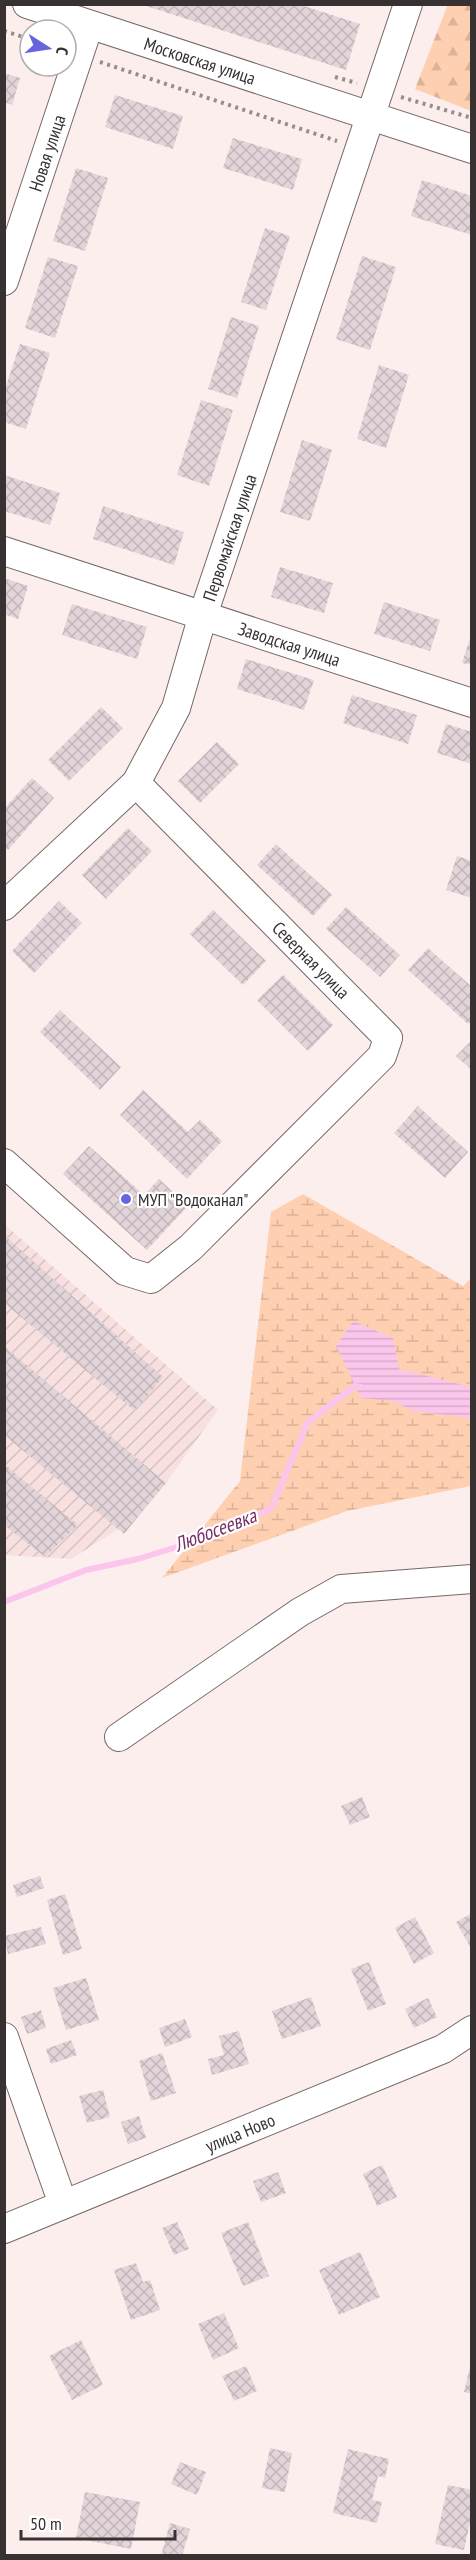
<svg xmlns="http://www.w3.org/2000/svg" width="476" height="2560" font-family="'PT Sans Narrow',sans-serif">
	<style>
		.industrial { fill: url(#industrial-furrows) }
		.forest { fill: url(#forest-firs) }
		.wetland { fill: url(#wetland-marsh) }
		.water { fill: url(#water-rules) }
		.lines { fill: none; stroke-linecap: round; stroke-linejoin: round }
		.stream { stroke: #fbc6eb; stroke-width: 6 }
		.building { fill: url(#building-cross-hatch) }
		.minor-casing { stroke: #756868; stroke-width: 30 }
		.path { stroke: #978c8c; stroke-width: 4; stroke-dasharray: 3 4.5; stroke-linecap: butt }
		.minor { stroke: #fff; stroke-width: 28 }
		.poi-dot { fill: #6665de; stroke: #fff; stroke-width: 2 }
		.labels { text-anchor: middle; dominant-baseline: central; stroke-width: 4.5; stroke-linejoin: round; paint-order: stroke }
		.street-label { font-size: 18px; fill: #373131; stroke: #fff }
		.poi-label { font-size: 18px; fill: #373131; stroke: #fff; text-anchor: start }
		.water-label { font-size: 20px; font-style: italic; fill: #772d66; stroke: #fff }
	</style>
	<defs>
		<pattern id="industrial-furrows" width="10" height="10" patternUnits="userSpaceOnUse" patternTransform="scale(1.5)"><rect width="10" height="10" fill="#f8e0e0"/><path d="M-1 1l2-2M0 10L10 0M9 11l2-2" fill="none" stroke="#d5c1c1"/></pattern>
		<pattern id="forest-firs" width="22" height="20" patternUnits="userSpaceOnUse" patternTransform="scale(1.5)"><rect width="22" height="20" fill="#fed0b1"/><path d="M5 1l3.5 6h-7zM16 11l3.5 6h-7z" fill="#dab399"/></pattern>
		<pattern id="wetland-marsh" width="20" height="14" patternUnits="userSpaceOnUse" patternTransform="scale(1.5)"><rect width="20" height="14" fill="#fed0b1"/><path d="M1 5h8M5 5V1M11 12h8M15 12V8" fill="none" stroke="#dab399"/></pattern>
		<pattern id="water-rules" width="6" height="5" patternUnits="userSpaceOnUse" patternTransform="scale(1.5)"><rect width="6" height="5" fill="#fbc6eb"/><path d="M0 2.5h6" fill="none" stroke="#d8abca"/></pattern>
		<pattern id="building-cross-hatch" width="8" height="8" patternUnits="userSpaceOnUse" patternTransform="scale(1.5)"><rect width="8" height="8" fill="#e2d4d8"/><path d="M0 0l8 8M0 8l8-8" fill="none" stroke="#c2b6ba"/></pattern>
	</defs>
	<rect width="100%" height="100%" fill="#fdeeee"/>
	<!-- industrial -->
	<polygon class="industrial" points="4,1224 218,1410 166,1483 120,1528 71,1559 5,1555"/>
	<!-- forest -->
	<polygon class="forest" points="448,4 471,5 471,111 415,89"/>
	<!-- wetland -->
	<polygon class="wetland" points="303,1194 463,1286 471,1278 471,1486 347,1511 162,1578 240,1481 271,1212"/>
	<!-- water -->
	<polygon class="water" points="353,1321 393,1338 399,1369 471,1387 471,1418 413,1411 393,1401 361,1398 336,1346"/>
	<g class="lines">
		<!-- stream -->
		<polyline class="stream" points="4,1602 86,1570 138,1559 183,1545 271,1509 308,1422 355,1386 361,1387"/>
	</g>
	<!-- building -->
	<g class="building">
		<polygon points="298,4 360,24 346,70 143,5"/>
		<polygon points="4,73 20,78 12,105 4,102"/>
		<polygon points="115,95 183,116 173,149 105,127"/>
		<polygon points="233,138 302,159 293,190 223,168"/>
		<polygon points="76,168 108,178 85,251 53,241"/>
		<polygon points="422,180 472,196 472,235 411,216"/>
		<polygon points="265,228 290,236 266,310 241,302"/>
		<polygon points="362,256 396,267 370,350 336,339"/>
		<polygon points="48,257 78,266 55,338 25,328"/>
		<polygon points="231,317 259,326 237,398 208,389"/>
		<polygon points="20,344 50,353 26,429 4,422 4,392"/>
		<polygon points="379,365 409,375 386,448 357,439"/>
		<polygon points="201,400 233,410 209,486 177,475"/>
		<polygon points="302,440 332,450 310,521 280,512"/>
		<polygon points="4,475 60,493 50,525 4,511"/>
		<polygon points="103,506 184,532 174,565 93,539"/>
		<polygon points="280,567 333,583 324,613 271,597"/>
		<polygon points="4,578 28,586 18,619 4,614"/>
		<polygon points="384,602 440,620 430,651 374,634"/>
		<polygon points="72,604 147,627 137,659 62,635"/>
		<polygon points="471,635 472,635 472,665 462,663"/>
		<polygon points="246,659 314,680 304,710 237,689"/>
		<polygon points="352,695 417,715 408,744 343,723"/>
		<polygon points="101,707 123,728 69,781 48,760"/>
		<polygon points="446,724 472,732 472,764 437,753"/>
		<polygon points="217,742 239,764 200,803 178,781"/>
		<polygon points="32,778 54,798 8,850 4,847 4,809"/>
		<polygon points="128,828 152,851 106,899 82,875"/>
		<polygon points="276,844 332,895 313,916 257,865"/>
		<polygon points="457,856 472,861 472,898 446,890"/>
		<polygon points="59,901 82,923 34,973 12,951"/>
		<polygon points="346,907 400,955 380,977 326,929"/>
		<polygon points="213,910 266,961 243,985 190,934"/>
		<polygon points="428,948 472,987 472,1020 468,1024 408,970"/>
		<polygon points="283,975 333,1025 308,1051 257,1000"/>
		<polygon points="60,1010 121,1067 100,1090 40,1032"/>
		<polygon points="472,1040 472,1070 456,1056"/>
		<polygon points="143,1090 188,1132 200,1120 222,1141 187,1179 120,1115"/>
		<polygon points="418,1106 468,1152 445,1178 394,1133"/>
		<polygon points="89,1146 144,1195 159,1179 188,1206 147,1250 63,1174"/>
		<polygon points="4,1235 163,1377 135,1411 4,1303"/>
		<polygon points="4,1346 166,1483 124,1534 4,1435"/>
		<polygon points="4,1464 78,1525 45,1557 4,1525"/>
		<polygon points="362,1797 370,1817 350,1825 341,1806"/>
		<polygon points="40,1876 44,1888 17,1897 13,1885"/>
		<polygon points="65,1894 82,1949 63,1955 47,1900"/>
		<polygon points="472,1913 472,1950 456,1922"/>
		<polygon points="415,1917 434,1953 414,1964 395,1928"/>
		<polygon points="41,1927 46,1944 8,1954 4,1936"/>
		<polygon points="369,1962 386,2004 368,2011 351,1969"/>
		<polygon points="86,1978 99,2020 66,2030 53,1988"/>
		<polygon points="311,1997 321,2026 282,2039 272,2011"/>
		<polygon points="428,1998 437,2017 414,2028 405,2009"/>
		<polygon points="41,2010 46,2028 27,2034 21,2017"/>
		<polygon points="185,2019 192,2037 165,2047 159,2028"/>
		<polygon points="239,2031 249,2064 212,2075 208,2059 224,2055 219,2036"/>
		<polygon points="71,2040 77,2055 51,2064 46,2049"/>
		<polygon points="162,2053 176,2093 151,2101 139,2061"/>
		<polygon points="103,2090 110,2117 87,2123 79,2096"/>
		<polygon points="139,2116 146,2138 128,2144 121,2122"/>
		<polygon points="382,2165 397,2197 377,2206 363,2174"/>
		<polygon points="278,2172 286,2193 261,2202 253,2181"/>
		<polygon points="177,2222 189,2249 174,2255 162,2228"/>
		<polygon points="248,2222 269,2276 243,2286 221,2233"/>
		<polygon points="360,2252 380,2297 339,2315 319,2270"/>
		<polygon points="136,2263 143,2282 150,2280 160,2310 131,2320 114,2270"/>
		<polygon points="224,2313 239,2348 213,2360 198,2324"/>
		<polygon points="81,2340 103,2385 72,2400 49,2356"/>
		<polygon points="471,2362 472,2362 472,2394 464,2392"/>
		<polygon points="246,2366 257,2391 234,2401 222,2376"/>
		<polygon points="270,2448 292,2453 285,2492 262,2488"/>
		<polygon points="348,2449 389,2459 385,2478 378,2476 372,2500 382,2502 377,2523 333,2513"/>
		<polygon points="180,2462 206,2472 197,2495 171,2484"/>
		<polygon points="448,2485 472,2490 472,2513 464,2550 435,2544"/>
		<polygon points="85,2492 140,2502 131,2549 76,2538"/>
		<polygon points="170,2523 190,2529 182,2556 161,2556"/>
	</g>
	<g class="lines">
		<defs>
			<g id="minor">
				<path id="s1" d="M 27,4 L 472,149"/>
				<path id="s2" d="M 4,281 L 89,25"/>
				<path id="s3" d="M 4,551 L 472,703"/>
				<path id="s4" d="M 4,906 L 136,783 L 176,708 L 203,615 L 408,4"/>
				<polyline points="4,1163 125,1271 151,1279 190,1248 382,1056 388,1038 136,783"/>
				<polyline points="119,1737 300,1612 341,1589 472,1579"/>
				<polyline points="4,2037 63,2204"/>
				<path id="s5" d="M 4,2229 L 443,2049 L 472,2030"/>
			</g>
		</defs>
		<!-- minor casing -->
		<use href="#minor" class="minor-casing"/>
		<!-- path -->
		<g class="path">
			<polyline points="4,31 30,39"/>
			<polyline points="100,62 337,141"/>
			<polyline points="335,77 357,83"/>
			<polyline points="401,97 472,118"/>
		</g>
		<!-- minor -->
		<use href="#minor" class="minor"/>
	</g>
	<!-- markers -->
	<circle class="poi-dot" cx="126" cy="1199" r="6"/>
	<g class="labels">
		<!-- street labels -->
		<g class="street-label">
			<text stroke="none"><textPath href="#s1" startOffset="182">Московская улица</textPath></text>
			<text stroke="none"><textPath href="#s2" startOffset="135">Новая улица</textPath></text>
			<text stroke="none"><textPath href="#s4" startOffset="444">Первомайская улица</textPath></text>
			<text stroke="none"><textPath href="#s3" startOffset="300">Заводская улица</textPath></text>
			<text transform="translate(311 960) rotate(45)">Северная улица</text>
			<text stroke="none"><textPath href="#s5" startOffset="255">улица Ново</textPath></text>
		</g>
		<!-- poi labels -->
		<g class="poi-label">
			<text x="138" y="1199">МУП "Водоканал"</text>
		</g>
		<!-- water labels -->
		<g class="water-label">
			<text transform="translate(215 1530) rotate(-21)">Любосеевка</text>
		</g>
	</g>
	<!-- border -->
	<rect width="476" height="2560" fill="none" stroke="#373131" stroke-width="12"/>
	<!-- north arrow -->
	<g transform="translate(48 48) rotate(102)"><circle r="28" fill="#ffffff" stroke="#afadad" stroke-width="1.5"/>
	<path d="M0-4.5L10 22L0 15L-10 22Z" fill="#6665de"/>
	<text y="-9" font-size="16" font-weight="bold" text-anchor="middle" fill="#373131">С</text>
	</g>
	<!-- scale -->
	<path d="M21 2530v9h154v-9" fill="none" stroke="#373131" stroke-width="3"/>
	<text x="30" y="2530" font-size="18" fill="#373131" stroke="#ffffff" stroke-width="4.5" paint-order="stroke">50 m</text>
</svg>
